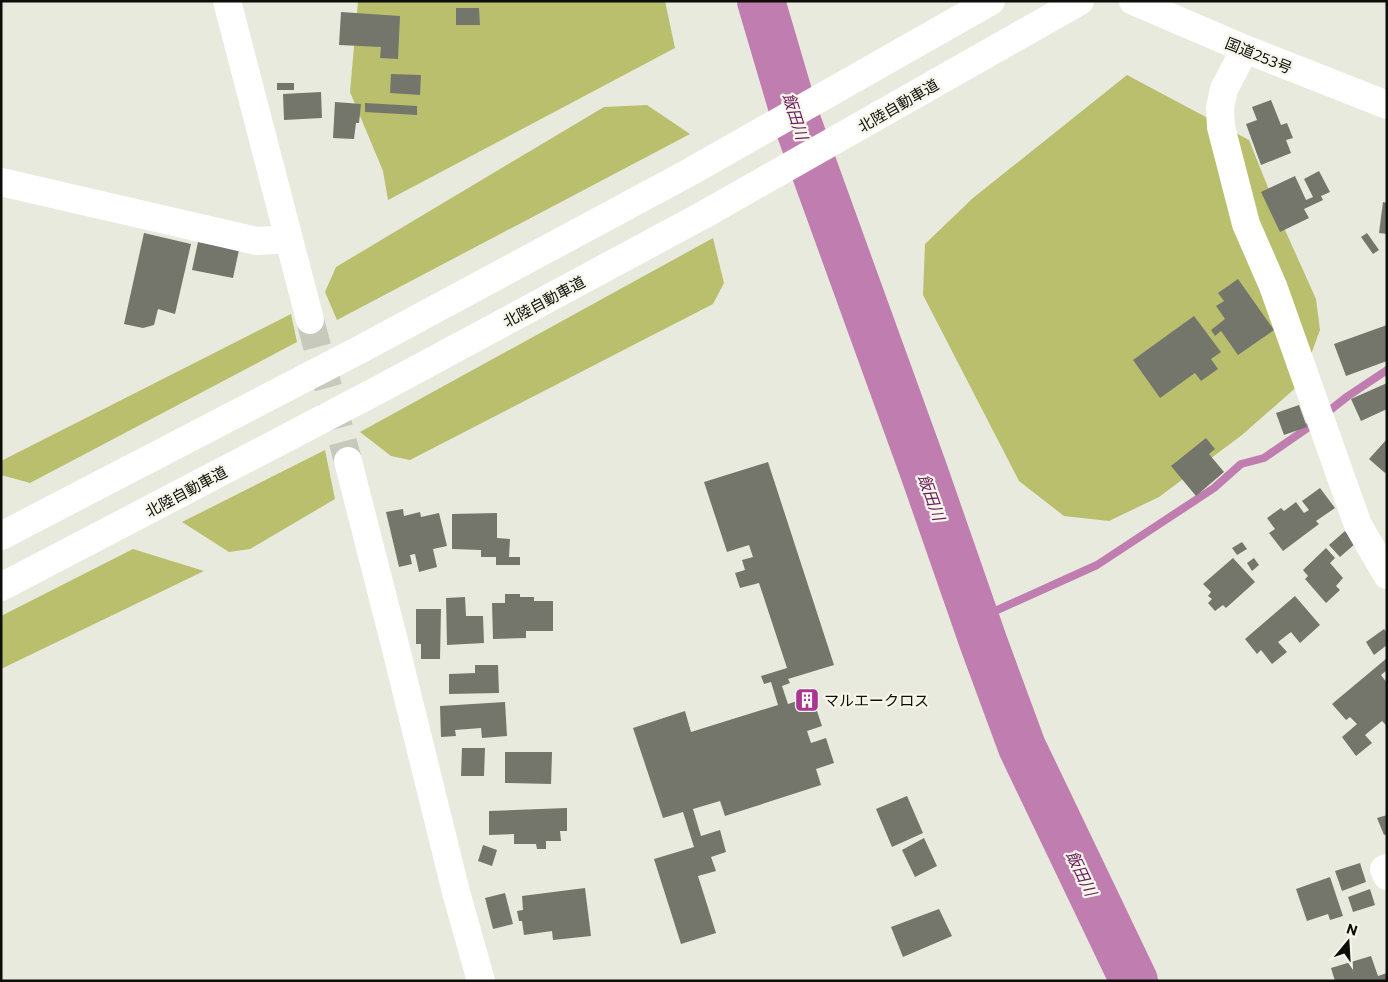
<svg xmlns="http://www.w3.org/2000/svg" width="1388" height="982" font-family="Commissioner,'Noto Sans JP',sans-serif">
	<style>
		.forest { fill: #babf6e }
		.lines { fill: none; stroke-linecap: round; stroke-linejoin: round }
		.stream { stroke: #c07eb0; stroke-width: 8 }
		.river { stroke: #c07eb0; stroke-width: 48 }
		.building { fill: #75766b }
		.secondary-tunnel { stroke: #c7c9bd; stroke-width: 28; stroke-dasharray: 28 14; stroke-linecap: butt }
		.street { stroke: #fff; stroke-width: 28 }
		.secondary { stroke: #fff; stroke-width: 28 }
		.highway { stroke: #fff; stroke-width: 28 }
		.labels { text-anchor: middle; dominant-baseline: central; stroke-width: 4.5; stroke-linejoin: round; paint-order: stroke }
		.street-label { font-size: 15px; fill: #0d0d09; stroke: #f6f7ea }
		.poi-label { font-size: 15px; fill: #0d0d09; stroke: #f6f7ea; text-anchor: start }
		.water-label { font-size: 16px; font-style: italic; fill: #6a1b5c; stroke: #f6f7ea }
	</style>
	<rect width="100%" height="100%" fill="#e8eadd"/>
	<!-- forest -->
	<g class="forest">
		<polygon points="358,1 665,1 675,48 388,200 383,171 350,92"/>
		<polygon points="1127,75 1249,140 1285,230 1316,299 1320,330 1300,384 1242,435 1159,497 1109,521 1064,516 1019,481 923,295 925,244 973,198"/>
		<polygon points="647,105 690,134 337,320 325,292 336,267 604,107"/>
		<polygon points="713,238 724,283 713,304 410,460 391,456 360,432"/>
		<polygon points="291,314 297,342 30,483 1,475 1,461"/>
		<polygon points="325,450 335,499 250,549 229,552 182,522"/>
		<polygon points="133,549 204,571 1,669 1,616"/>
	</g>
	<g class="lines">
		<!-- stream -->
		<polyline class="stream" points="975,620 1097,565 1214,488 1241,464 1264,458 1306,429 1348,396 1387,370"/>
		<!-- river -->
		<polyline class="river" points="761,1 794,113 923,469 984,644 1022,747 1134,981"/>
	</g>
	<!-- building -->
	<g class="building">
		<polygon points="456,8 479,8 480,25 456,25"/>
		<polygon points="341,12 400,16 398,59 380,58 381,47 339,45"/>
		<polygon points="391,74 421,75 420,95 390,93"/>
		<rect x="277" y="83" width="17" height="7"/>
		<polygon points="321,92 322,118 284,120 283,94"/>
		<polygon points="1271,100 1281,125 1287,123 1293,138 1286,140 1291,153 1261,165 1246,124 1257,120 1252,107"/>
		<polygon points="335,102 361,104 359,123 356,123 354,139 333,138"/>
		<polygon points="365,103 417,106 417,115 365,112"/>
		<polygon points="1319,171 1330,192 1321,196 1323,200 1304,209 1309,218 1280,232 1261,192 1295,176 1306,200 1313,197 1304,179"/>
		<polygon points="1383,202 1387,203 1387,234 1379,233"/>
		<polygon points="144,233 191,244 175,314 158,309 154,325 143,328 124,324"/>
		<polygon points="1367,233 1379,250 1373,254 1361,237"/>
		<polygon points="198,242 239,250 233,278 192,270"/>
		<polygon points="1238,279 1274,330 1238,355 1221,331 1215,336 1211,330 1225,319 1216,306 1224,301 1218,293"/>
		<polygon points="1194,316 1221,352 1211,359 1218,369 1201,381 1195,373 1160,398 1133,360"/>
		<polygon points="1387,325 1387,361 1346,376 1334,344"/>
		<polygon points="1387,383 1387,409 1361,421 1351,399"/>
		<polygon points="1299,405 1307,427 1284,435 1276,413"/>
		<polygon points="1206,438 1215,449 1209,454 1224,472 1196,496 1171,466"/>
		<polygon points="1387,439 1387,471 1385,473 1369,459"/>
		<polygon points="768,462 834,665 788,679 790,683 782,686 788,704 812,696 822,726 807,731 811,743 826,738 834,763 816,769 821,785 725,816 720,801 693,809 701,836 720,830 726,852 711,857 716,871 698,876 716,933 681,944 654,859 694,847 683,812 663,818 633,728 685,711 691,732 778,705 771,682 764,684 761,676 787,668 759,583 740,588 735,573 745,570 742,560 753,557 749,545 727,552 704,482"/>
		<polygon points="1320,488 1335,508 1316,521 1319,524 1283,551 1269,533 1275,529 1267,518 1281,508 1284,511 1296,502 1304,513 1309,510 1302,501"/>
		<polygon points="403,509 404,516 420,512 421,517 439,513 447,546 433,549 437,567 419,572 415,554 410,555 412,564 399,567 386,512"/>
		<polygon points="497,513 497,538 510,539 509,557 520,557 520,565 496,565 496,557 481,557 481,550 452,549 452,514"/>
		<polygon points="1345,531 1356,543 1340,557 1329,545"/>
		<polygon points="1242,542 1247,549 1237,555 1232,548"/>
		<polygon points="1326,548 1335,558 1330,563 1343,578 1336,586 1340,590 1326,603 1305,579 1308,576 1303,570"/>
		<polygon points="1233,558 1255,582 1226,608 1223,605 1215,611 1208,603 1212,599 1208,596 1211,592 1203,584"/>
		<polygon points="1254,558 1259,565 1252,571 1247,563"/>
		<polygon points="505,594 520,594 520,597 534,597 534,601 553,601 553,631 526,631 526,638 493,639 492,603 505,603"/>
		<polygon points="1295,596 1320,625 1300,643 1291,632 1278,642 1287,652 1272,664 1261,650 1257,654 1245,639"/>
		<polygon points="465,597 466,616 483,616 484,643 447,645 446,598"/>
		<polygon points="416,609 441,609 440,659 421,659 421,644 416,644"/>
		<polygon points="1384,629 1387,633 1387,645 1374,655 1366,642"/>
		<polygon points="1387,658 1387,670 1381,675 1387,683 1387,726 1382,721 1365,735 1372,743 1356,756 1342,737 1357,724 1350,717 1346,720 1332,704"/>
		<polygon points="475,665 498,665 499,693 449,694 449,674 475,673"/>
		<polygon points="505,702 507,736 482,738 481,728 455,730 456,736 441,737 440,706"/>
		<polygon points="462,748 485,748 484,776 461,776"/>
		<polygon points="505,752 552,752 551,784 505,783"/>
		<polygon points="907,796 923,833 892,847 876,809"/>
		<polygon points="567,808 567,831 560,831 561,841 546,841 546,849 537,849 536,844 514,844 514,834 489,835 489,811"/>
		<polygon points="1387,815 1387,834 1384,835 1377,818"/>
		<polygon points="924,838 937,866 915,877 902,850"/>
		<polygon points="483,845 497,850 492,866 478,861"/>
		<polygon points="1360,863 1366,882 1342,891 1335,871"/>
		<polygon points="1330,877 1343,916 1330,920 1328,914 1307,921 1296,889"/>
		<polygon points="585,888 591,936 553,940 552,931 524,935 522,921 519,921 517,911 523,910 522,896"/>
		<polygon points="1370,889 1375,905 1353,912 1348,897"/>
		<polygon points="505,893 513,924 493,929 485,898"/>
		<polygon points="939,909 952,936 903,957 891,927"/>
		<polygon points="1371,956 1378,976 1387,973 1387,981 1335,981 1331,968"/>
	</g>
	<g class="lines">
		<!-- secondary-tunnel -->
		<polyline class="secondary-tunnel" points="310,320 348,461"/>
		<!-- street -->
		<g class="street">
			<polyline points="1,182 257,241 289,239"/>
			<polyline points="1387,868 1384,869 1387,876"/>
		</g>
		<!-- secondary -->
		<g class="secondary">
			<polyline points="227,1 310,320"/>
			<polyline points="1245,49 1224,89 1220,108 1221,127 1246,224 1273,286 1358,525 1387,575"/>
			<polyline points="348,461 394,641 456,892 481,981"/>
		</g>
		<!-- highway -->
		<g class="highway">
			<polyline points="1133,1 1245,49 1387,105"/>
			<polyline points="1,536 361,349 690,172 991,1"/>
			<polyline points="1,587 382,388 705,214 1080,1"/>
		</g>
	</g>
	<!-- icons -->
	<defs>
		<symbol id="building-square" viewBox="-11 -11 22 22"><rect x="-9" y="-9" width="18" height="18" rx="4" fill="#a83793" stroke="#f6f7ea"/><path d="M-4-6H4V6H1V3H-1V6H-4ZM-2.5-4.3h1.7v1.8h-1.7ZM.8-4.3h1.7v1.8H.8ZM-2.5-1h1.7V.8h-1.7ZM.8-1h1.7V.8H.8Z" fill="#fff"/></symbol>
	</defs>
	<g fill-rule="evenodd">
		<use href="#building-square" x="793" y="686" width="28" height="28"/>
	</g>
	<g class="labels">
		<!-- street labels -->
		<g class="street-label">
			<text transform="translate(1259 55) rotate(22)">国道253号</text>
			<text transform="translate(898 105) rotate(-30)">北陸自動車道</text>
			<text transform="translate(544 301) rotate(-28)">北陸自動車道</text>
			<text transform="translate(186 491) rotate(-28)">北陸自動車道</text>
		</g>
		<!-- poi labels -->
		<g class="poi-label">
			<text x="824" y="700">マルエークロス</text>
		</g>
		<!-- water labels -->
		<g class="water-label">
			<text transform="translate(796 116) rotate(72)">飯田川</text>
			<text transform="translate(932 497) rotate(70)">飯田川</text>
			<text transform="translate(1082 873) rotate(64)">飯田川</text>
		</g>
	</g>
	<!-- border -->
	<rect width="1388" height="982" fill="none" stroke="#0d0d09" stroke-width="5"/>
	<!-- north arrow -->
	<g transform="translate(1348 942) rotate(18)" stroke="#f6f7ea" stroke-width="4" paint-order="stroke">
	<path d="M0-4L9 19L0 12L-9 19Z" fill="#0d0d09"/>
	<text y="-8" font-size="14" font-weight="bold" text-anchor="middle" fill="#0d0d09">N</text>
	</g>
</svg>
